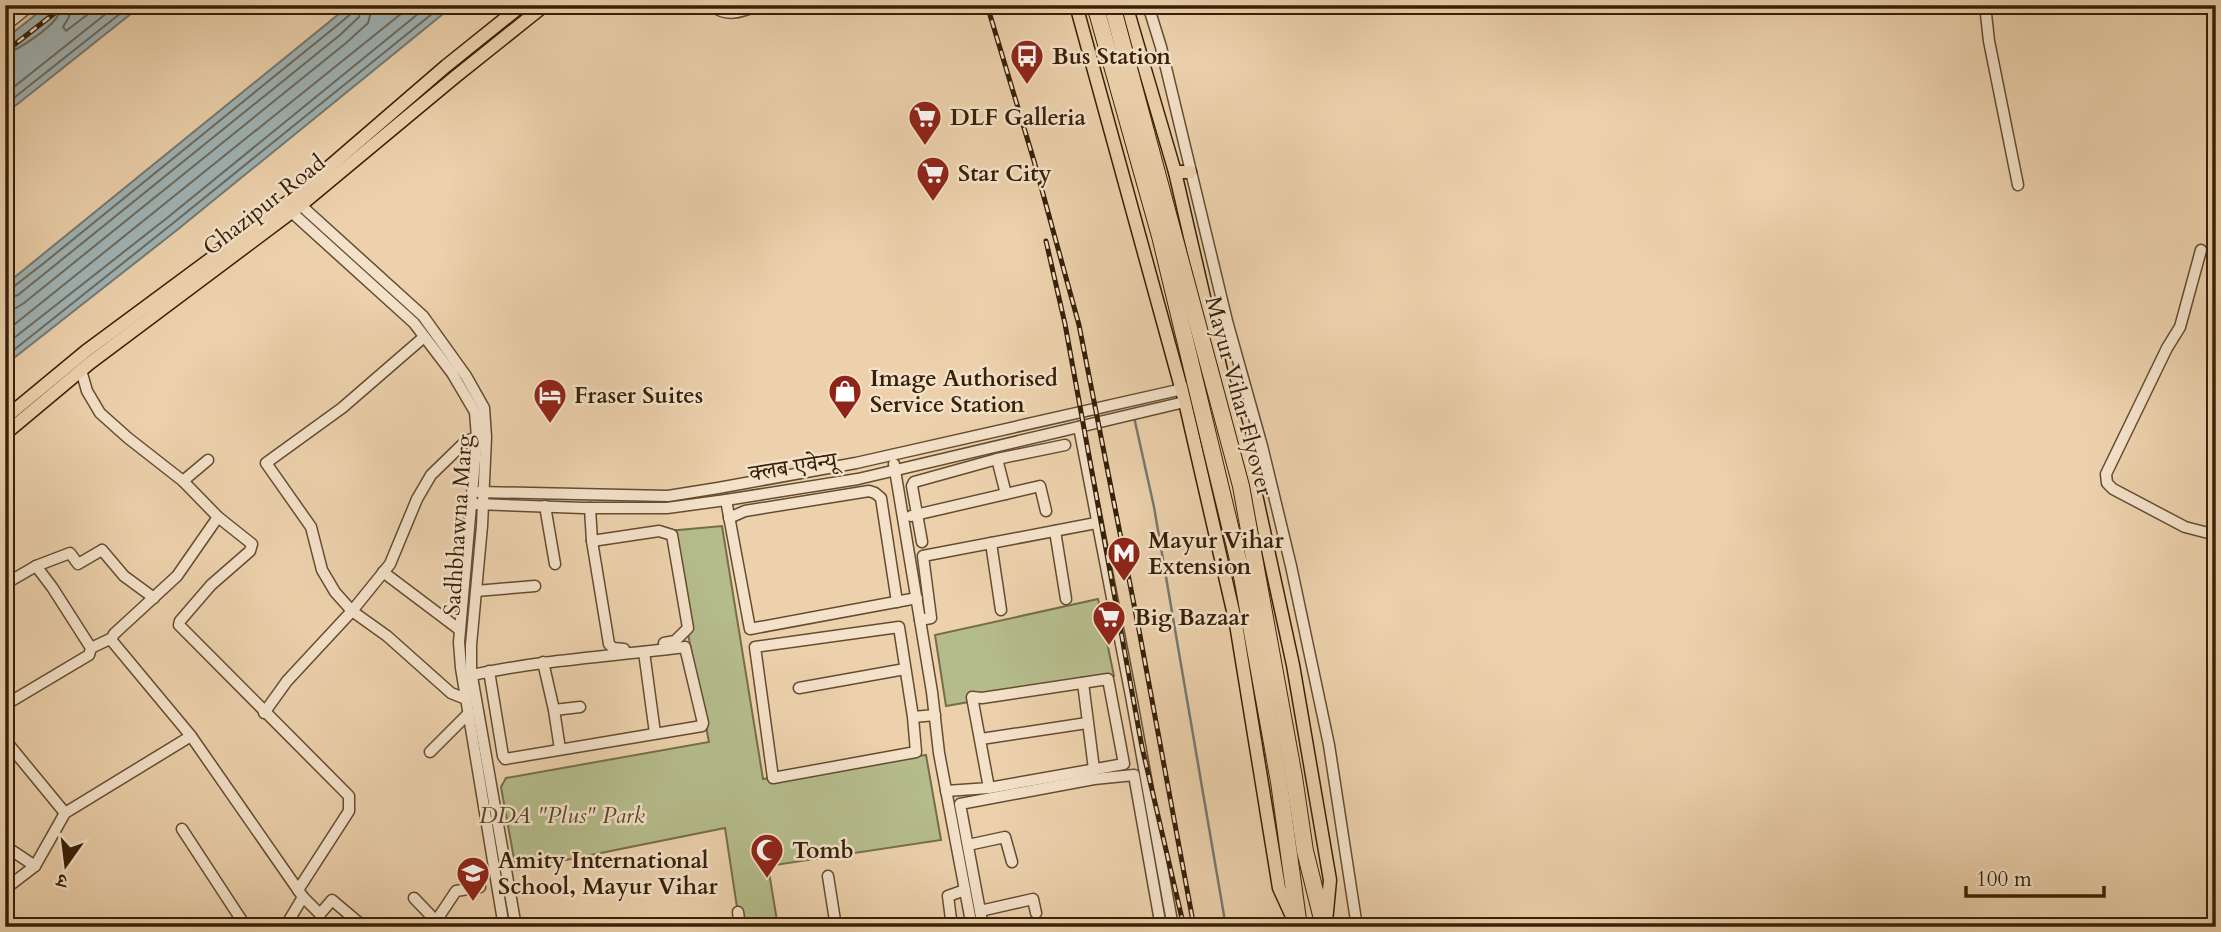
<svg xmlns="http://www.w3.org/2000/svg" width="2221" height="932" font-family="Cardo,'Noto Serif Devanagari',serif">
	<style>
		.green { fill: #b5bc8c; stroke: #766e4a; stroke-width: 2 }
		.water { fill: #9fb4b6; stroke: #757970; stroke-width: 2 }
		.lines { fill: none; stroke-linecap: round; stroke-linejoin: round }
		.shore { stroke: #6b6a5e; stroke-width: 2 }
		.stream { stroke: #757970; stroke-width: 2.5 }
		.minor-casing { stroke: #644c30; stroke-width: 13 }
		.major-casing { stroke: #372007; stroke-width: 15 }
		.highway-casing { stroke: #372007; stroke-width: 18 }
		.minor { stroke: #f3e1c9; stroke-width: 10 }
		.major { stroke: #ecd1ac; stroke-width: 12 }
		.highway { stroke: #ecd1ac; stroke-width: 16 }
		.rail-casing { stroke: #372007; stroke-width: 5 }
		.rail { stroke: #f3e1c9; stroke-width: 2.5; stroke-dasharray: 8; stroke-linecap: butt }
		.highway-bridge-casing { stroke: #372007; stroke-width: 18; stroke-linecap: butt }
		.highway-bridge { stroke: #ecd1ac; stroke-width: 16 }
		.labels { text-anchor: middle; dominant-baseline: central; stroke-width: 5; stroke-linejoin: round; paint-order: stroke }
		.poi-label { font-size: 23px; font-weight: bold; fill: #372007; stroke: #f3e1c9; text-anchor: start }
		.street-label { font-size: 23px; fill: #372007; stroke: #f3e1c9 }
		.park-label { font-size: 23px; font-style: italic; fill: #564728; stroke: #f3e1c9 }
	</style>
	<rect width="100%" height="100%" fill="#ecd1ac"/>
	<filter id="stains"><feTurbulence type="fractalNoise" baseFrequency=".00286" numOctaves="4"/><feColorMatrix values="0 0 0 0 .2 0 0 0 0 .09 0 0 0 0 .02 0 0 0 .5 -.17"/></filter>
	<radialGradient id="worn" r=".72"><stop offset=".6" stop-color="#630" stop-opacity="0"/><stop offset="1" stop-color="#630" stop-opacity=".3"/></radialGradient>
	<!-- green -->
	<g class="green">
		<polygon points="722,526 763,779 926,755 941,840 768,866 778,927 740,927 725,828 516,870 501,787 506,778 709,742 668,531"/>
		<polygon points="1098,599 1114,676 946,706 935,635"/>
	</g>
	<!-- water -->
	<g class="water">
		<polygon points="48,5 142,5 5,114 5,39"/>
		<polygon points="350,5 454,5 177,230 5,365 5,285"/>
	</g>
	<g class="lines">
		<!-- shore -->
		<g class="shore">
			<polyline points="71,5 69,17 63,27 66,31 100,5"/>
			<path d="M 5,53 C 17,52 51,27 57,17 C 60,12 60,10 60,5"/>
			<polyline points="5,94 117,5"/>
			<polyline points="5,105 131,5"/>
			<polyline points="5,290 12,288 44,263 334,28 352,13 354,5"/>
			<polyline points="5,299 18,295 340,35 359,17 362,5"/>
			<polyline points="5,309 16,308 24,303 346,43 368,23 373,5"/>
			<polyline points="5,332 412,5"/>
			<polyline points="5,345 167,218 429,5"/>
			<polyline points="5,357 172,224 443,5"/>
		</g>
		<!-- stream -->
		<polyline class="stream" points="1134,417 1154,507 1226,927"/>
		<defs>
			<g id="minor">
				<path d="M 711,5 C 727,18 741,12 759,5"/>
				<polyline points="1148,5 1161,47 1227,321 1262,446 1291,566 1329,745 1357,927"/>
				<polyline points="1985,5 1989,41 2018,185"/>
				<polyline points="5,26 31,5"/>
				<polyline points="295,200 423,316 466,376 484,408 486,437 482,526 471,645 471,671 516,927"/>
				<polyline points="287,208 414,323 452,373 475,412 477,437 459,642 461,668 504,927"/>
				<polyline points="2201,250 2180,327 2167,348 2106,474 2107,483 2113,489 2185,527 2216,535"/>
				<polyline points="424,337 342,408 266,463 311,527 322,570 335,592 352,611 387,636 451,693 466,699"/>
				<polyline points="81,370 87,391 100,413 128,438 183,481 218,517 252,544 250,551 211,585 180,621 179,625 349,796 349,811 298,890"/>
				<polyline points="1079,427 1131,696 1173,927"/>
				<polyline points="997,459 1006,494"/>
				<polyline points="894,464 932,692 939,753 972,927"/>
				<polyline points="183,481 208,460"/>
				<polyline points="479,492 668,496 718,488 856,463 1187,388"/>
				<polyline points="726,500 750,629 917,598"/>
				<polyline points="475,504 583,508 667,508 726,500 858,479 1193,400"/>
				<polyline points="545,506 555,564"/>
				<polyline points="590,508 592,541 609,644 613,648 624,649"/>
				<polyline points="911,516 1040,486 1046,511"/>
				<polyline points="729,518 745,511 869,491 875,493 881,498 897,602"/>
				<polyline points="1055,531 1066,599"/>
				<polyline points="592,541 659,531 672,535 688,628 675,641 664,643"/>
				<polyline points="922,542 912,486 914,482 997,459 1065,445"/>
				<polyline points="991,543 1001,610"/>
				<polyline points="383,572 460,630"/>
				<polyline points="5,584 36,566 70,553 78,564 102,550 124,576 154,598"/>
				<polyline points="476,591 535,586"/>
				<polyline points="920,620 931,618 923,556 1096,523"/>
				<polyline points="112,638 112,641 191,736 303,897 285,927"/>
				<polyline points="91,648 112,638 114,634 177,576 218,517"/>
				<polyline points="644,652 655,733"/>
				<polyline points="543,662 554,710 560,749"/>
				<path d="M 472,675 C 542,660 614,656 685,647 L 703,723 L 702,726 L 505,759 L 503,756 L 489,671"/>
				<polyline points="1083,683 1094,769"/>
				<polyline points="799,688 905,669"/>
				<polyline points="5,705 89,655 91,648 52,587 36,566"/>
				<polyline points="554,710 580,707"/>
				<polyline points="264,713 287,681 352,611 390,564 417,499 431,475 466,441 477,437"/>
				<polyline points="913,717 899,627 755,647 773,778 916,752 913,717 935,715"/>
				<polyline points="981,739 1087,723"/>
				<polyline points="5,740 65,813"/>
				<polyline points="430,752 469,713"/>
				<polyline points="946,791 989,788 1124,764 1108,679 982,698 972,697 989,788"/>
				<polyline points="182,829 246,927"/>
				<polyline points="968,845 1005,837 1012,862"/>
				<polyline points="5,846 35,866"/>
				<polyline points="828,876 836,927"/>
				<polyline points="5,889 35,866 65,813 191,736"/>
				<polyline points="303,897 320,914 332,900 364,927"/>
				<polyline points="414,898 436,921 456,891 480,887"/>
				<polyline points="980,911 1033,899 1036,913"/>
				<polyline points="738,912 740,927"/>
				<polyline points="641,924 641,927"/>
				<polyline points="952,927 948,896 965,890"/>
				<polyline points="983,927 960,804 1094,779 1134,775 1161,927"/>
			</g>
			<g id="major">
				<polyline points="1076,5 1185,402 1236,624 1279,888 1295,923"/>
				<polyline points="1126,5 1175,172 1223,379 1255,490 1293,665 1330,880 1326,922"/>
				<polyline points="1175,172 1190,172"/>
				<polyline points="5,418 86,351 293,198 446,66 522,5"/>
				<polyline points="5,434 90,363 301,205 455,77 545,5"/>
			</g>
			<g id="highway">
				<polyline points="1257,574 1294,777 1305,851 1324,927"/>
				<polyline points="1242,576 1279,782 1299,927"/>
			</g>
		</defs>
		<!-- minor casing -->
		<use href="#minor" class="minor-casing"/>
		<!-- major casing -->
		<use href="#major" class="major-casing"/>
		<!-- highway casing -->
		<use href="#highway" class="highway-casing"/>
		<!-- minor -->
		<use href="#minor" class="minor"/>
		<!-- major -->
		<use href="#major" class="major"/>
		<!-- highway -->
		<use href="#highway" class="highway"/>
		<defs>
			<g id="rail">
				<polyline points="987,5 1034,161 1079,325 1139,630 1194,927"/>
				<polyline points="5,52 65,5"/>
				<polyline points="1046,241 1065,324 1142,747 1184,927"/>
			</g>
		</defs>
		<!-- rail casing -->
		<use href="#rail" class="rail-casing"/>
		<!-- rail -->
		<use href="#rail" class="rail"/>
		<defs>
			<g id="highway-bridge">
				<polyline points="1095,5 1160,236 1242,576"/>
				<polyline points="1112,5 1241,486 1257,574"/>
			</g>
		</defs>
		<!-- highway-bridge casing -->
		<use href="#highway-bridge" class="highway-bridge-casing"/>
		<!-- highway-bridge -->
		<use href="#highway-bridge" class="highway-bridge"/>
	</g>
	<!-- icons -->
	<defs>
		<symbol id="bus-pin" viewBox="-11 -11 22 30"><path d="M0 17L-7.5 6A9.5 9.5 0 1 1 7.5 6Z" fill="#8f2418" stroke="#f3e1c9"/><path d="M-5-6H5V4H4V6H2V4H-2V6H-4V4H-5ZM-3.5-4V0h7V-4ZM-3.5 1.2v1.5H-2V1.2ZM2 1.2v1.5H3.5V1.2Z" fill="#fff"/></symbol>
		<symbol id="supermarket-pin" viewBox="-11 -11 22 30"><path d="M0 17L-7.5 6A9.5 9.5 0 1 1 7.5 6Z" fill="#8f2418" stroke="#f3e1c9"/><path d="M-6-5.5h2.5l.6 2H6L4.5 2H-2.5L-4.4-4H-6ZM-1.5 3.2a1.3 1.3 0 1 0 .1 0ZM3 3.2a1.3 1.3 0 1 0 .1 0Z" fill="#fff"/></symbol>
		<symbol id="shop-pin" viewBox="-11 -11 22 30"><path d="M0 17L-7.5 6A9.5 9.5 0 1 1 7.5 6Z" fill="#8f2418" stroke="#f3e1c9"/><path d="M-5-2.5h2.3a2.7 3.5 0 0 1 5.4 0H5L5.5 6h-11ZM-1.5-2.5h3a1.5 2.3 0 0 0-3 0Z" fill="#fff"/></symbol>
		<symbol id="hotel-pin" viewBox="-11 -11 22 30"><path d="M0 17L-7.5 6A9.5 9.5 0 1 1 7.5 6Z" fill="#8f2418" stroke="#f3e1c9"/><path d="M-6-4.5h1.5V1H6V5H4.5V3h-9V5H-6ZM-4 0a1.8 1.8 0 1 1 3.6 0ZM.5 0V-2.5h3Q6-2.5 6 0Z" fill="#fff"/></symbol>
		<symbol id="metro-pin" viewBox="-11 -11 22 30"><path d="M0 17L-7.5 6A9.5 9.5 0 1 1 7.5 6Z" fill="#8f2418" stroke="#f3e1c9"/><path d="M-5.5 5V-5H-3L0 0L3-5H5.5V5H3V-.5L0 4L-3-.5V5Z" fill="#fff"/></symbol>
		<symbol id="mosque-pin" viewBox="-11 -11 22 30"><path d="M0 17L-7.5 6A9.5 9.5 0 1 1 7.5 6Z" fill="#8f2418" stroke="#f3e1c9"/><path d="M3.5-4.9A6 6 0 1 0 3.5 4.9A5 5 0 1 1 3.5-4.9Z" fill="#fff"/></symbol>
		<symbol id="school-pin" viewBox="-11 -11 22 30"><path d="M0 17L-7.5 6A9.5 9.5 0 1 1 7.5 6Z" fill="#8f2418" stroke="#f3e1c9"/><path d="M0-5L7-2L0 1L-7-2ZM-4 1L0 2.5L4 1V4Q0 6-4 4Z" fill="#fff"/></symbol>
	</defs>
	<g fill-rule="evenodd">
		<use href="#bus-pin" x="1008" y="37" width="38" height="52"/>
		<use href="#supermarket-pin" x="906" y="98" width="38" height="52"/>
		<use href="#supermarket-pin" x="914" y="154" width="38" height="52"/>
		<use href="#shop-pin" x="826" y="372" width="38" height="52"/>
		<use href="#hotel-pin" x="531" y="376" width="38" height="52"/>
		<use href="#metro-pin" x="1105" y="534" width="38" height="52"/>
		<use href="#supermarket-pin" x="1090" y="598" width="38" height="52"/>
		<use href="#mosque-pin" x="748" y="831" width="38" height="52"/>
		<use href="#school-pin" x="454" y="854" width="38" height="52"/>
	</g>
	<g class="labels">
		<!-- poi labels -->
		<g class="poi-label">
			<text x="1052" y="56">Bus Station</text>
			<text x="950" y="117">DLF Galleria</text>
			<text x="958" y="173">Star City</text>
			<text x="870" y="378">Image Authorised<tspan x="870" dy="26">Service Station</tspan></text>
			<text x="574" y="395">Fraser Suites</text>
			<text x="1148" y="540">Mayur Vihar<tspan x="1148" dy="26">Extension</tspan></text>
			<text x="1134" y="617">Big Bazaar</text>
			<text x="792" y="850">Tomb</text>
			<text x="498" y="860">Amity International<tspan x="498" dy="26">School, Mayur Vihar</tspan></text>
		</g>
		<!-- street labels -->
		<g class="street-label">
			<text transform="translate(264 205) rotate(-38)">Ghazipur Road</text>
			<text transform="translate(1239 396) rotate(75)">Mayur Vihar Flyover</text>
			<text transform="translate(793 467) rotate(-9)">क्लब एवेन्यू</text>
			<text transform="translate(458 525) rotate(-86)">Sadhbhawna Marg</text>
		</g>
		<!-- park labels -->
		<g class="park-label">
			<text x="562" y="815">DDA "Plus" Park</text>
		</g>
	</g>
	<!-- margin -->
	<rect width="2221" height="932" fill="none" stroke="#ecd1ac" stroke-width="28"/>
	<rect x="7" y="7" width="2207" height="918" fill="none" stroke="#372007" stroke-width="3.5"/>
	<rect x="14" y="14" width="2193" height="904" fill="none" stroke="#372007" stroke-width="2"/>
	<!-- north arrow -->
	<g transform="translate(66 865) rotate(194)" stroke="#f3e1c9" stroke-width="5" paint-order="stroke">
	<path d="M0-5L12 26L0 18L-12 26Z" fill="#372007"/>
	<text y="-10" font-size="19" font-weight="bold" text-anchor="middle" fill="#372007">उ</text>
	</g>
	<!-- scale -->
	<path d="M1966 886v10h138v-10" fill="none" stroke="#372007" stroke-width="3.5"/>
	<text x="1976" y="886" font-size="21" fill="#372007" stroke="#f3e1c9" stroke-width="5" paint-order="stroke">100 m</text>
	<rect width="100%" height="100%" filter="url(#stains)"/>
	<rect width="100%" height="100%" fill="url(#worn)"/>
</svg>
